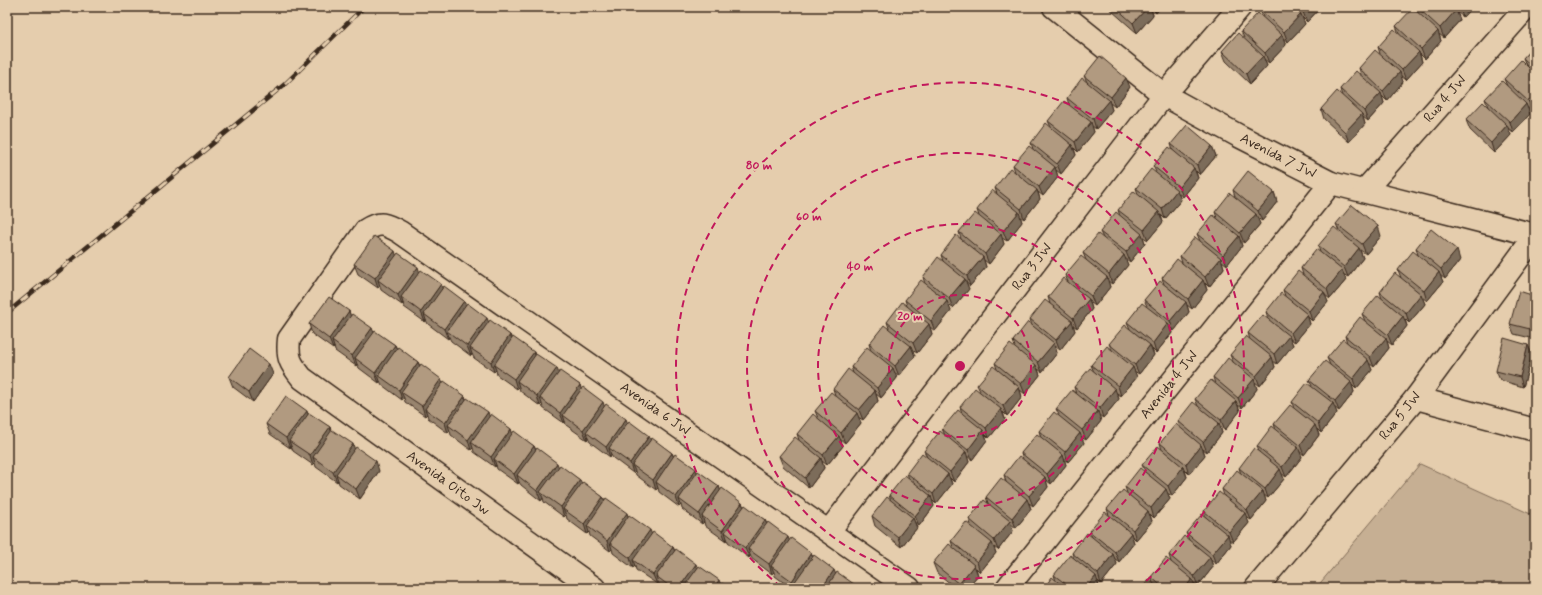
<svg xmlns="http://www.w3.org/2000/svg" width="1542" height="595" font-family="Mynerve,sans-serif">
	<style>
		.green { fill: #c6af93; stroke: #806c58 }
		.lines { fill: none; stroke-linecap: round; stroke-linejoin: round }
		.street-casing { stroke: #3b2a1e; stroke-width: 25 }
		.street { stroke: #e5cdad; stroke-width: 22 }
		.rail-casing { stroke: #3b2a1e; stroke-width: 4.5 }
		.rail { stroke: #e5cdad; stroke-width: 3; stroke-dasharray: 9; stroke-linecap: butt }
		.wall { fill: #98846e; stroke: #3b2a1e }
		.shaded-wall { fill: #7c6c5a; stroke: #3b2a1e }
		.building { fill: #b19a80; stroke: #3b2a1e }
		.ring { fill: none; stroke: #c2185b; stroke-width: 2; stroke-dasharray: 7 5 }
		.labels { text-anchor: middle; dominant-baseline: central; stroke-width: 4; stroke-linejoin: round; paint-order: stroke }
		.street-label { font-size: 14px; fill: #3b2a1e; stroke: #e5cdad }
		.centre { fill: #c2185b; stroke: #e5cdad; stroke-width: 2 }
		.ring-label { font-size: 12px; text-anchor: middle; font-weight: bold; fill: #c2185b; stroke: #e5cdad; stroke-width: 4; stroke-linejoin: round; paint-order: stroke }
	</style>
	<rect width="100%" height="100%" fill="#e5cdad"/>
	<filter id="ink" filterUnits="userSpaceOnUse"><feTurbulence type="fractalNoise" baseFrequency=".025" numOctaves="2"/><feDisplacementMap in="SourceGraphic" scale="8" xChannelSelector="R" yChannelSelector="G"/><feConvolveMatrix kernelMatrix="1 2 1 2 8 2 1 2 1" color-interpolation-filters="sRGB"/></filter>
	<g filter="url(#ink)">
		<!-- green -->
		<polygon class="green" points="1420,464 1535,516 1535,588 1316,588"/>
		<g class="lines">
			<defs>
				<g id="street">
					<polyline points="1054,7 1164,95 1239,136 1331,183 1535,235"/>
					<polyline points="1364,191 1527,7"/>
					<polyline points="1416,398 1535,430"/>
					<polyline points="829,531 1164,95 1240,7"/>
					<path d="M 594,588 L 302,378 C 290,363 287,358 289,339 L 366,230 C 380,221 386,224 400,232 L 909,588"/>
					<polyline points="1007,588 1331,183"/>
					<polyline points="1256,588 1416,398 1535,236"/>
				</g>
			</defs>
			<!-- street casing -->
			<use href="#street" class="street-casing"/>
			<!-- street -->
			<use href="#street" class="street"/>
			<defs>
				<polyline id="rail" points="7,313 285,84 364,7"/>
			</defs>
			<!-- rail casing -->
			<use href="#rail" class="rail-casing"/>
			<!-- rail -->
			<use href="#rail" class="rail"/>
		</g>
		<!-- wall -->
		<g class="wall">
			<polygon points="1111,7 1161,7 1156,13 1151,8 1153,15 1137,33 1112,11"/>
			<polygon points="1263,7 1321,7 1307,22 1302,17 1305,24 1288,42 1283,38 1286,45 1269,63 1264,59 1267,66 1250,84 1226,61 1222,51 1244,38 1241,31 1263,17 1260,10"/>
			<polygon points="1416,7 1472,7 1463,17 1457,12 1460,20 1444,38 1439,34 1441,41 1425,59 1420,54 1422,62 1406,80 1400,75 1403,82 1387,101 1382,96 1384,103 1368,121 1363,117 1365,124 1349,142 1324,119 1321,109 1342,96 1340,89 1361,75 1359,68 1380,54 1378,47 1399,34 1396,26 1418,13"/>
			<polygon points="1535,45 1535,108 1532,111 1527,107 1530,114 1513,132 1508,128 1511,135 1494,153 1470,130 1466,120 1488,107 1485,99 1507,86 1504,79 1526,65 1523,58"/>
			<polygon points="1084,76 1130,87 1115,107 1110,103 1112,110 1096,129 1092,126 1094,132 1078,152 1074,148 1076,155 1061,174 1056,170 1058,177 1043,196 1038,192 1040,199 1024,219 1020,216 1022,222 1007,241 1002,238 1004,244 989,264 984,260 986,267 970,286 966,283 969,289 953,308 948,305 951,311 935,331 930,327 932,334 917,353 912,350 915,356 899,376 894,372 897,378 881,398 876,394 878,401 863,420 858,417 861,423 845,443 840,439 843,446 827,465 822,461 824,468 809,488 783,466 779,456 799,440 797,434 818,418 815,411 835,395 833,389 853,373 851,367 871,351 869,344 889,328 887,322 907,306 905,300 925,284 923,277 943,261 941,255 961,239 959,232 979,216 977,210 997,194 995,188 1015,172 1013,165 1033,149 1031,143 1051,127 1048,121 1069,105 1067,98 1087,82"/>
			<polygon points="1171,144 1212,146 1216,156 1200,175 1196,171 1198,178 1183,197 1178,193 1181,200 1165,219 1161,215 1163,222 1148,240 1143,237 1145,243 1130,262 1125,258 1128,265 1112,284 1108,281 1110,287 1095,306 1090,302 1092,309 1077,328 1073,325 1075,331 1060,350 1055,346 1057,353 1042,372 1038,369 1040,375 1025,394 1020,390 1022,397 1007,416 1003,412 1005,419 989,438 985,434 987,440 972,460 967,456 969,462 954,482 950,478 952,484 936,504 932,500 934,506 919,526 914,522 917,528 901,547 875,526 872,516 891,501 889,495 909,479 907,473 927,457 924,451 945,435 942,429 962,413 960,407 980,391 977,385 997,369 995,363 1015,347 1013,341 1032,326 1030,319 1050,304 1048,297 1068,282 1065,275 1086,260 1083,253 1103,238 1100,232 1120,216 1118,210 1138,194 1136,188 1156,172 1153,166 1173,151"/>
			<polygon points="1233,190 1274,192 1277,202 1262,221 1257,218 1260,224 1244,243 1240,240 1242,246 1227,265 1222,261 1224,268 1209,287 1205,283 1207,290 1192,309 1187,305 1189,312 1174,331 1170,327 1172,333 1156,353 1152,349 1154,355 1139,374 1134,371 1137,377 1121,396 1117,393 1119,399 1103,418 1099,415 1101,421 1086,440 1081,437 1084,443 1068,462 1064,459 1066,465 1051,484 1046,480 1048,487 1033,506 1029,503 1031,509 1016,528 1011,524 1013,531 998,550 994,547 996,553 980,572 976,568 978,575 967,588 956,588 937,573 933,563 953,547 951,541 971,525 969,519 988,503 986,497 1006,482 1004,475 1023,459 1021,453 1041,438 1039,431 1059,415 1056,409 1076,394 1074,387 1094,372 1091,365 1112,350 1109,344 1130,329 1127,322 1147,306 1144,300 1164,284 1162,278 1182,263 1180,256 1200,241 1197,234 1217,218 1215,212 1235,197"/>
			<polygon points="1336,224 1381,236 1366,254 1360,250 1363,258 1348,277 1343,274 1346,280 1330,299 1325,295 1328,302 1312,321 1308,317 1310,324 1295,342 1290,339 1293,345 1277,364 1273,361 1275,367 1260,386 1255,382 1257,389 1242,408 1238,405 1240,411 1225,430 1220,426 1222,433 1207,452 1203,449 1205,455 1189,474 1185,470 1187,477 1172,496 1167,493 1170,499 1154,518 1150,514 1152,521 1136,540 1132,536 1134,543 1119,562 1114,558 1117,564 1101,584 1097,580 1099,586 1098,588 1044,588 1056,581 1054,575 1074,559 1072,553 1092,537 1089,531 1109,515 1107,509 1127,493 1125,487 1145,471 1142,465 1162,450 1160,443 1180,427 1178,421 1198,406 1195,399 1215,384 1213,377 1233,362 1230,355 1250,340 1248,333 1268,318 1266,312 1285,296 1283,290 1303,275 1301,268 1320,252 1318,246 1339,231"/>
			<polygon points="1416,248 1460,260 1445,279 1440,275 1443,282 1427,301 1422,297 1425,304 1409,323 1405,319 1407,326 1392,345 1387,341 1389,348 1374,367 1369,363 1372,370 1356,389 1352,385 1354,392 1339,411 1334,407 1337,413 1321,433 1317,429 1319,435 1304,455 1299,451 1302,457 1286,477 1281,473 1284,479 1268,498 1264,495 1266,501 1251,520 1246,517 1249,523 1233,542 1229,539 1231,545 1216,564 1211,560 1213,567 1198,586 1194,583 1196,588 1142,588 1153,583 1151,577 1171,562 1169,555 1189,540 1186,533 1206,518 1204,511 1224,496 1222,489 1241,474 1239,468 1259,452 1257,446 1276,430 1274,424 1294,409 1292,402 1312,386 1309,380 1330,365 1327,358 1347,343 1345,336 1365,321 1362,314 1382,299 1380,292 1401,278 1398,270 1418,255"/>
			<polygon points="396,255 442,288 464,301 465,305 489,322 510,335 512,339 535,356 558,372 580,385 581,389 604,406 651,440 672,453 674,457 697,473 719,486 720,490 742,503 744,507 765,520 767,524 790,541 811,553 813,557 836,574 858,588 791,588 775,576 774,572 772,574 752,559 750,555 749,558 728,542 727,538 726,541 705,526 704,522 702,524 682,509 681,505 679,507 659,492 658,488 656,490 636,475 635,471 633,473 613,458 611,455 610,457 590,442 588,438 587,440 566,425 565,421 564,423 543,408 542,404 540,406 520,391 519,387 517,389 497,375 496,370 494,372 474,358 472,354 471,356 451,341 449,337 448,339 428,324 426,320 425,322 404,307 403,303 402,305 381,290 380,286 378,288 358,274 354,264"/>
			<polygon points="1535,296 1535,339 1514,334 1510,324"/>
			<polygon points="349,311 350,315 374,332 395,345 397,349 418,362 420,366 443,383 465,396 466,400 489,416 511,429 512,433 534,446 536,450 559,467 580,480 582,484 603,497 605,500 652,534 673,547 675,551 721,585 729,588 662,588 660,586 658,582 657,584 636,570 635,566 633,568 613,553 612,549 610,551 590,536 589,532 587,534 567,519 566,515 564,517 544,502 543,498 541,501 521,485 519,482 518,484 497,469 496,465 495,467 474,452 473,448 471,450 451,435 450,431 448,433 428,418 427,414 425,416 405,402 404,398 402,400 382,385 380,381 379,383 359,368 357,364 356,366 335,351 334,347 333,349 312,334 309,324"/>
			<polygon points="1528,345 1532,355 1523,387 1500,380 1496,371"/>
			<polygon points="1535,359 1535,392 1533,391 1529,381"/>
			<polygon points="273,374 253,402 233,387 229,377"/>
			<polygon points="308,415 330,427 331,432 354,448 379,471 360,499 339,484 338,480 337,482 316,467 315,463 313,465 293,451 291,446 290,448 270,434 266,424"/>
		</g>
		<!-- shaded-wall -->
		<g class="shaded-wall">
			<polygon points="1148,7 1150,7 1153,15 1137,33 1133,23"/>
			<polygon points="1154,7 1161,7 1156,13"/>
			<polygon points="1308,7 1321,7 1307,22 1303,12"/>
			<polygon points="1459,7 1472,7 1463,17"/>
			<polygon points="1456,10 1460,20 1444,38 1440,28"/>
			<polygon points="1301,14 1305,24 1288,42 1284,32"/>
			<polygon points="1438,31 1441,41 1425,59 1421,49"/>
			<polygon points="1282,35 1286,45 1269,63 1265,53"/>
			<polygon points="1419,52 1422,62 1406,80 1402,70"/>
			<polygon points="1263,56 1267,66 1250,84 1246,74"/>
			<polygon points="1400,72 1403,82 1387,101 1383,91"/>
			<polygon points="1126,78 1130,87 1115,107 1111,97"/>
			<polygon points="1381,93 1384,103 1368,121 1364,111"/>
			<polygon points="1535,94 1535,108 1532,111 1529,102"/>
			<polygon points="1109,100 1112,110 1096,129 1093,119"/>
			<polygon points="1526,104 1530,114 1513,132 1510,122"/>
			<polygon points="1362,114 1365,124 1349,142 1345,132"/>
			<polygon points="1091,122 1094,132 1078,152 1075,142"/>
			<polygon points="1507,125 1511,135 1494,153 1491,143"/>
			<polygon points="1072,145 1076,155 1061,174 1057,164"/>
			<polygon points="1212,146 1216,156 1200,175 1197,165"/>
			<polygon points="1055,167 1058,177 1043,196 1039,187"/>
			<polygon points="1194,168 1198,178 1183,197 1179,187"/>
			<polygon points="1037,190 1040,199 1024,219 1021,209"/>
			<polygon points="1177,190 1181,200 1165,219 1162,209"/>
			<polygon points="1274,192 1277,202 1262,221 1258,211"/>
			<polygon points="1019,212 1022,222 1007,241 1003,231"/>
			<polygon points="1159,212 1163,222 1148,240 1144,230"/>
			<polygon points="1256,214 1260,224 1244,243 1240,233"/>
			<polygon points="1378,226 1381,236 1366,254 1362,244"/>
			<polygon points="1001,234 1004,244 989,264 985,254"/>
			<polygon points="1142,234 1145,243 1130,262 1126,252"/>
			<polygon points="1239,236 1242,246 1227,265 1223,255"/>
			<polygon points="1359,248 1363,258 1348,277 1344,267"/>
			<polygon points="1457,250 1460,260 1445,279 1441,269"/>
			<polygon points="395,251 398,261 378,280 380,286 378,288 375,278"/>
			<polygon points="1124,255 1128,265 1112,284 1109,274"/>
			<polygon points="983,257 986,267 970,286 967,276"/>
			<polygon points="1221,258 1224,268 1209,287 1205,277"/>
			<polygon points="418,267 421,277 401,297 403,303 402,305 398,295"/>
			<polygon points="1342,270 1346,280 1330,299 1327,289"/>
			<polygon points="1439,272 1443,282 1427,301 1424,291"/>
			<polygon points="1107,277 1110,287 1095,306 1091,296"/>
			<polygon points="965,279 969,289 953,308 949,298"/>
			<polygon points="1203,280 1207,290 1192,309 1188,299"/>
			<polygon points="441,284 444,294 424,314 426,320 425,322 421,312"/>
			<polygon points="1324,292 1328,302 1312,321 1309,311"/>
			<polygon points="1421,294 1425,304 1409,323 1406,313"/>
			<polygon points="1089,299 1092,309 1077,328 1073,318"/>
			<polygon points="464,301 468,311 447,331 449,337 448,339 444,329"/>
			<polygon points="947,301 951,311 935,331 931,321"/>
			<polygon points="1186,302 1189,312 1174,331 1170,321"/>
			<polygon points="349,311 352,321 332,341 334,347 333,349 329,339"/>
			<polygon points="1307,314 1310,324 1295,342 1291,333"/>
			<polygon points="1403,316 1407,326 1392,345 1388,335"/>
			<polygon points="487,318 491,328 470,348 472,354 471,356 467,346"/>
			<polygon points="1072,321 1075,331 1060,350 1056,340"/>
			<polygon points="1168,323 1172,333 1156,353 1153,343"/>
			<polygon points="929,324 932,334 917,353 913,343"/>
			<polygon points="372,328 376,338 355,358 357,364 356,366 352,356"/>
			<polygon points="510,335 514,345 494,365 496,370 494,372 491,362"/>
			<polygon points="1289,336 1293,345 1277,364 1274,354"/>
			<polygon points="1386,338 1389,348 1374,367 1370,357"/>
			<polygon points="1054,343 1057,353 1042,372 1038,362"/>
			<polygon points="395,345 399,355 378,375 380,381 379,383 375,373"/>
			<polygon points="1150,345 1154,355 1139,374 1135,365"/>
			<polygon points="1528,345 1532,355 1523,387 1520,377"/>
			<polygon points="911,346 915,356 899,376 895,366"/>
			<polygon points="534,352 537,362 517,381 519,387 517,389 514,379"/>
			<polygon points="1272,357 1275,367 1260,386 1256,376"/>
			<polygon points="1368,360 1372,370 1356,389 1353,379"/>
			<polygon points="418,362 422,372 401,392 404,398 402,400 399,390"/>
			<polygon points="269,364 273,374 253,402 249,392"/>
			<polygon points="1036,365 1040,375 1025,394 1021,384"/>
			<polygon points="1133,367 1137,377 1121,396 1118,386"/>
			<polygon points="557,368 560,378 540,398 542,404 540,406 537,396"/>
			<polygon points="893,368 897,378 881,398 877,388"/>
			<polygon points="441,379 445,389 425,409 427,414 425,416 422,406"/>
			<polygon points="1254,379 1257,389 1242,408 1238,398"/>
			<polygon points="1351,382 1354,392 1339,411 1335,401"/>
			<polygon points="580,385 583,395 563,415 565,421 564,423 560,413"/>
			<polygon points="1019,387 1022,397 1007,416 1003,406"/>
			<polygon points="1115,389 1119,399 1103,418 1100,408"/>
			<polygon points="875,391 878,401 863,420 859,410"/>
			<polygon points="465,396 468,406 448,425 450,431 448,433 445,423"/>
			<polygon points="1236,401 1240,411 1225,430 1221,420"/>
			<polygon points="603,402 606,412 586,432 588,438 587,440 583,430"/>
			<polygon points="1333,403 1337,413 1321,433 1318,423"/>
			<polygon points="1001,409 1005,419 989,438 986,428"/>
			<polygon points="307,411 310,421 289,441 291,446 290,448 286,438"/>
			<polygon points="1098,411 1101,421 1086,440 1082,430"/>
			<polygon points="488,412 491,422 471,442 473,448 471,450 468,440"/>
			<polygon points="857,413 861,423 845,443 841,433"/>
			<polygon points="626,419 630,429 609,448 611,455 610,457 606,447"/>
			<polygon points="1219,423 1222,433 1207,452 1203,442"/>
			<polygon points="1315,425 1319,435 1304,455 1300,445"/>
			<polygon points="330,427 333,437 313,457 315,463 313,465 310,455"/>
			<polygon points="511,429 514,439 494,459 496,465 495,467 491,457"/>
			<polygon points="983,430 987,440 972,460 968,450"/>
			<polygon points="1080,433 1084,443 1068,462 1065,452"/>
			<polygon points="649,436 653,446 632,465 635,471 633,473 630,463"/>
			<polygon points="839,436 843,446 827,465 823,455"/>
			<polygon points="353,444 356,454 336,474 338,480 337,482 333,472"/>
			<polygon points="1201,445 1205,455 1189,474 1186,464"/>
			<polygon points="534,446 538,456 517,475 519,482 518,484 514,474"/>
			<polygon points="1298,447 1302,457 1286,477 1282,467"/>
			<polygon points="966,452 969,462 954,482 950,472"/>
			<polygon points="672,453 676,463 656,482 658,488 656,490 653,480"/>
			<polygon points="1063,455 1066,465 1051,484 1047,474"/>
			<polygon points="821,458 824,468 809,488 805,478"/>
			<polygon points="376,461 379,471 360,499 356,489"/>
			<polygon points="557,463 561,473 540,492 543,498 541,501 537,491"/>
			<polygon points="1183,467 1187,477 1172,496 1168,486"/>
			<polygon points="696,469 699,479 679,499 681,505 679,507 676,497"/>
			<polygon points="1280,469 1284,479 1268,498 1265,489"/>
			<polygon points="948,474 952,484 936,504 933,494"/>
			<polygon points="1045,477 1048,487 1033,506 1029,496"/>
			<polygon points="580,480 584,490 563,509 566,515 564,517 561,507"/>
			<polygon points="719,486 722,496 702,516 704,522 702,524 699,514"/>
			<polygon points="1166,489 1170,499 1154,518 1151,508"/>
			<polygon points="1263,491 1266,501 1251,520 1247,510"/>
			<polygon points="931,496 934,506 919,526 915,516"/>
			<polygon points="603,497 607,506 587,526 589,532 587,534 584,524"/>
			<polygon points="1027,499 1031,509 1016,528 1012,518"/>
			<polygon points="742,503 746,513 725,532 727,538 726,541 722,531"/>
			<polygon points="1148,511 1152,521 1136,540 1133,530"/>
			<polygon points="627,513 630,523 610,543 612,549 610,551 607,541"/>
			<polygon points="1245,513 1249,523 1233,542 1229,532"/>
			<polygon points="913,518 917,528 901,547 898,537"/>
			<polygon points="765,520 769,530 748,549 750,555 749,558 745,548"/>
			<polygon points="1010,521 1013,531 998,550 994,540"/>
			<polygon points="650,530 654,540 633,560 635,566 633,568 630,558"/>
			<polygon points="1131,533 1134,543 1119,562 1115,552"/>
			<polygon points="1228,535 1231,545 1216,564 1212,554"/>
			<polygon points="788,537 792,547 771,566 774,572 772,574 769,564"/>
			<polygon points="992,543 996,553 980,572 977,562"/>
			<polygon points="673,547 677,557 656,576 658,582 657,584 653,575"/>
			<polygon points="811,553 815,563 794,583 796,588 794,588 792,581"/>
			<polygon points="1113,554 1117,564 1101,584 1098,574"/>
			<polygon points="1210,557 1213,567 1198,586 1194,576"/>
			<polygon points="696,564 700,574 690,588 679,588"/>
			<polygon points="974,565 978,575 967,588 961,588 959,584"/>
			<polygon points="834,570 838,580 832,588 822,588"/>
			<polygon points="1096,576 1099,586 1098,588 1086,588"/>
			<polygon points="1192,579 1196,588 1185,588"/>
			<polygon points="719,580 722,588 714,588"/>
		</g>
		<!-- building -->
		<g class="building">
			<polygon points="1115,7 1148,7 1133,23"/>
			<polygon points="1263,7 1293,7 1301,14 1284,32 1260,10"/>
			<polygon points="1298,7 1308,7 1303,12"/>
			<polygon points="1417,7 1453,7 1456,10 1440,28"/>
			<polygon points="1413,8 1438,31 1421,49 1396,26"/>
			<polygon points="1258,13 1282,35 1265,53 1241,31"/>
			<polygon points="1394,29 1419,52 1402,70 1378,47"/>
			<polygon points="1238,33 1263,56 1246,74 1222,51"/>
			<polygon points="1535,45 1535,69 1523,58"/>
			<polygon points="1375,50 1400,72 1383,91 1359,68"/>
			<polygon points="1100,56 1126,78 1111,97 1084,76"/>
			<polygon points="1521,60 1535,74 1535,94 1529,102 1504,79"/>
			<polygon points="1356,71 1381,93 1364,111 1340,89"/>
			<polygon points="1082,78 1109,100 1093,119 1067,98"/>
			<polygon points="1502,81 1526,104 1510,122 1485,99"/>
			<polygon points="1337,91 1362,114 1345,132 1321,109"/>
			<polygon points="1064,101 1091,122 1075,142 1048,121"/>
			<polygon points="1483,102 1507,125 1491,143 1466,120"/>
			<polygon points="1046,123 1072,145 1057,164 1031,143"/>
			<polygon points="1187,125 1212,146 1197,165 1171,144"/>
			<polygon points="1029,146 1055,167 1039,187 1013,165"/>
			<polygon points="1169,147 1194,168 1179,187 1153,166"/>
			<polygon points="1010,168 1037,190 1021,209 995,188"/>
			<polygon points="1151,169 1177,190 1162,209 1136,188"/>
			<polygon points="1248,171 1274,192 1258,211 1233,190"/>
			<polygon points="992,190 1019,212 1003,231 977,210"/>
			<polygon points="1134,191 1159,212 1144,230 1118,210"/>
			<polygon points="1230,193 1256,214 1240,233 1215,212"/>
			<polygon points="1352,205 1378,226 1362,244 1336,224"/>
			<polygon points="1116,212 1142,234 1126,252 1100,232"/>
			<polygon points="975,213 1001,234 985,254 959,232"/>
			<polygon points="1213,215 1239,236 1223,255 1197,234"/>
			<polygon points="1334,227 1359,248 1344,267 1318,246"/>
			<polygon points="1431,229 1457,250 1441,269 1416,248"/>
			<polygon points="1098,234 1124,255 1109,274 1083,253"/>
			<polygon points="956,235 983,257 967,276 941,255"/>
			<polygon points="374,236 395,251 375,278 354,264"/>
			<polygon points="1195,237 1221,258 1205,277 1180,256"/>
			<polygon points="1316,249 1342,270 1327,289 1301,268"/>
			<polygon points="1413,251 1439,272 1424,291 1398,270"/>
			<polygon points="398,253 418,267 398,295 378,280"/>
			<polygon points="1081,256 1107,277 1091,296 1065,275"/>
			<polygon points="938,257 965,279 949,298 923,277"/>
			<polygon points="1177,259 1203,280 1188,299 1162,278"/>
			<polygon points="421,270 441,284 421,312 401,297"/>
			<polygon points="1298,271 1324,292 1309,311 1283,290"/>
			<polygon points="1395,273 1421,294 1406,313 1380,292"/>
			<polygon points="1063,278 1089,299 1073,318 1048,297"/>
			<polygon points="921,280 947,301 931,321 905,300"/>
			<polygon points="1160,281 1186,302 1170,321 1144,300"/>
			<polygon points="444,286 464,301 444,329 424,314"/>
			<polygon points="1519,291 1535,296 1535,326 1534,330 1510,324"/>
			<polygon points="1281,293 1307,314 1291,333 1266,312"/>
			<polygon points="1378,295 1403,316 1388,335 1362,314"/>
			<polygon points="329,297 349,311 329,339 309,324"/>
			<polygon points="1045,300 1072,321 1056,340 1030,319"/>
			<polygon points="902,302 929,324 913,343 887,322"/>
			<polygon points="467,303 487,318 467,346 447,331"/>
			<polygon points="1142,303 1168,323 1153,343 1127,322"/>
			<polygon points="352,314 372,328 352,356 332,341"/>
			<polygon points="1263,315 1289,336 1274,354 1248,333"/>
			<polygon points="1360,317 1386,338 1370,357 1345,336"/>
			<polygon points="490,320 510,335 491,362 470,348"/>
			<polygon points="1028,322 1054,343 1038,362 1013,341"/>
			<polygon points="884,325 911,346 895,366 869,344"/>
			<polygon points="1125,325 1150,345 1135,365 1109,344"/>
			<polygon points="375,331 395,345 375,373 355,358"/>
			<polygon points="1246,336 1272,357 1256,376 1230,355"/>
			<polygon points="513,337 534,352 514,379 494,365"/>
			<polygon points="1504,338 1528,345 1520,377 1496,371"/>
			<polygon points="1343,339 1368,360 1353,379 1327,358"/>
			<polygon points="1010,344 1036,365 1021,384 995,363"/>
			<polygon points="1107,346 1133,367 1118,386 1091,365"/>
			<polygon points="398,347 418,362 399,390 378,375"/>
			<polygon points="867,347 893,368 877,388 851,367"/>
			<polygon points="249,349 269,364 249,392 229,377"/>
			<polygon points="536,354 557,368 537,396 517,381"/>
			<polygon points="1228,358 1254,379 1238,398 1213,377"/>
			<polygon points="1535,359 1535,383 1529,381"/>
			<polygon points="1325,361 1351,382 1335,401 1309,380"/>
			<polygon points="421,364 441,379 422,406 401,392"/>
			<polygon points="993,366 1019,387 1003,406 977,385"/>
			<polygon points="1090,368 1115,389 1100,408 1074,387"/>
			<polygon points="848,369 875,391 859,410 833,389"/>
			<polygon points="560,371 580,385 560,413 540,398"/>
			<polygon points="1211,380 1236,401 1221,420 1195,399"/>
			<polygon points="444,381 465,396 445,423 425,409"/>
			<polygon points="1307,383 1333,403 1318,423 1292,402"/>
			<polygon points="583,387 603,402 583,430 563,415"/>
			<polygon points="975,388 1001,409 986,428 960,407"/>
			<polygon points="1072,390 1098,411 1082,430 1056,409"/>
			<polygon points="831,392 857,413 841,433 815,411"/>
			<polygon points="286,396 307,411 286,438 266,424"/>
			<polygon points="467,398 488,412 468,440 448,425"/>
			<polygon points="1193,402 1219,423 1203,442 1178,421"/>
			<polygon points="606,404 626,419 606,447 586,432"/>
			<polygon points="1290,405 1315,425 1300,445 1274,424"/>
			<polygon points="958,410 983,430 968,450 942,429"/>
			<polygon points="1054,412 1080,433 1065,452 1039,431"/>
			<polygon points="309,413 330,427 310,455 289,441"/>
			<polygon points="491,414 511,429 491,457 471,442"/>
			<polygon points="813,414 839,436 823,455 797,434"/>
			<polygon points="629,421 649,436 630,463 609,448"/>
			<polygon points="1176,424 1201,445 1186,464 1160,443"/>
			<polygon points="1272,426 1298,447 1282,467 1257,446"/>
			<polygon points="332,430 353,444 333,472 313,457"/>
			<polygon points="514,431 534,446 514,474 494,459"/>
			<polygon points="940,431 966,452 950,472 924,451"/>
			<polygon points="1037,434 1063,455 1047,474 1021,453"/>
			<polygon points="795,437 821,458 805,478 779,456"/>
			<polygon points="652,438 672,453 653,480 632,465"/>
			<polygon points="1158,446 1183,467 1168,486 1142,465"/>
			<polygon points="356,447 376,461 356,489 336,474"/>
			<polygon points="537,448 557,463 537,491 517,475"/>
			<polygon points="1254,448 1280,469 1265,489 1239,468"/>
			<polygon points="922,453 948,474 933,494 907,473"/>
			<polygon points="675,454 696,469 676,497 656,482"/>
			<polygon points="1019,456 1045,477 1029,496 1004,475"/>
			<polygon points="560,465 580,480 561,507 540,492"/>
			<polygon points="1140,468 1166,489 1151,508 1125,487"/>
			<polygon points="1237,470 1263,491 1247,510 1222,489"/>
			<polygon points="698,471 719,486 699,514 679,499"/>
			<polygon points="905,475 931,496 915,516 889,495"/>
			<polygon points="1001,478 1027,499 1012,518 986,497"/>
			<polygon points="583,482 603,497 584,524 563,509"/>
			<polygon points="722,488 742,503 722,531 702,516"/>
			<polygon points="1123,490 1148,511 1133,530 1107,509"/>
			<polygon points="1219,492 1245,513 1229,532 1204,511"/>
			<polygon points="887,497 913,518 898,537 872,516"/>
			<polygon points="606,498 627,513 607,541 587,526"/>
			<polygon points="984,500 1010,521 994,540 969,519"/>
			<polygon points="745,505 765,520 745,548 725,532"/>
			<polygon points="1105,512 1131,533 1115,552 1089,531"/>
			<polygon points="1202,514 1228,535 1212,554 1186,533"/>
			<polygon points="629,515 650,530 630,558 610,543"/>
			<polygon points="768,522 788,537 769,564 748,549"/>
			<polygon points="966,522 992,543 977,562 951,541"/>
			<polygon points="653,532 673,547 653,575 633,560"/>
			<polygon points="1087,533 1113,554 1098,574 1072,553"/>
			<polygon points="1184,536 1210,557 1194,576 1169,555"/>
			<polygon points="791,538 811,553 792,581 771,566"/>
			<polygon points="949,544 974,565 959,584 933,563"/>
			<polygon points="676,549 696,564 679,588 672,588 656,576"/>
			<polygon points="814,555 834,570 822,588 801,588 794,583"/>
			<polygon points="1070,555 1096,576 1086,588 1071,588 1054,575"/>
			<polygon points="1166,558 1192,579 1185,588 1164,588 1151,577"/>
			<polygon points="699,566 719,580 714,588 683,588"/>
			<polygon points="837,572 858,587 857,588 826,588"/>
			<polygon points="1052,577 1065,588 1044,588"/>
			<polygon points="1149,580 1159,588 1142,588"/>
			<polygon points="722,583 729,588 718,588"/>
		</g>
	</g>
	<!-- distance rings -->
	<g class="ring">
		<circle cx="960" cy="366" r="71"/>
		<circle cx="960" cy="366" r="142"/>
		<circle cx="960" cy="366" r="213"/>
		<path d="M781 587A284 284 0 1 1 1139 587"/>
	</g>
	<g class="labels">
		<!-- street labels -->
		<g class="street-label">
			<text transform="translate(1445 99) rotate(-49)">Rua 4 JW</text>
			<text transform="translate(1278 156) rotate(27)">Avenida 7 JW</text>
			<text transform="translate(1032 267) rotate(-52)">Rua 3 JW</text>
			<text transform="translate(1169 385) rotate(-51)">Avenida 4 JW</text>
			<text transform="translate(655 409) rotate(35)">Avenida 6 JW</text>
			<text transform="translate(1400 416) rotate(-51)">Rua 5 JW</text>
			<text transform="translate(448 483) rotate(36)">Avenida Oito Jw</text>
		</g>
	</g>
	<circle cx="960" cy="366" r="6" class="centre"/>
	<g class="ring-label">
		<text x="759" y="169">80 m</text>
		<text x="809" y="220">60 m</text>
		<text x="860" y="270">40 m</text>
		<text x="910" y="320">20 m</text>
	</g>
	<!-- margin -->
	<rect width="1542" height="595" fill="none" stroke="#e5cdad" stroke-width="24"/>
	<rect x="12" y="12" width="1518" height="571" fill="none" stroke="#3b2a1e" stroke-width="1.5" filter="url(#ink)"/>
</svg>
